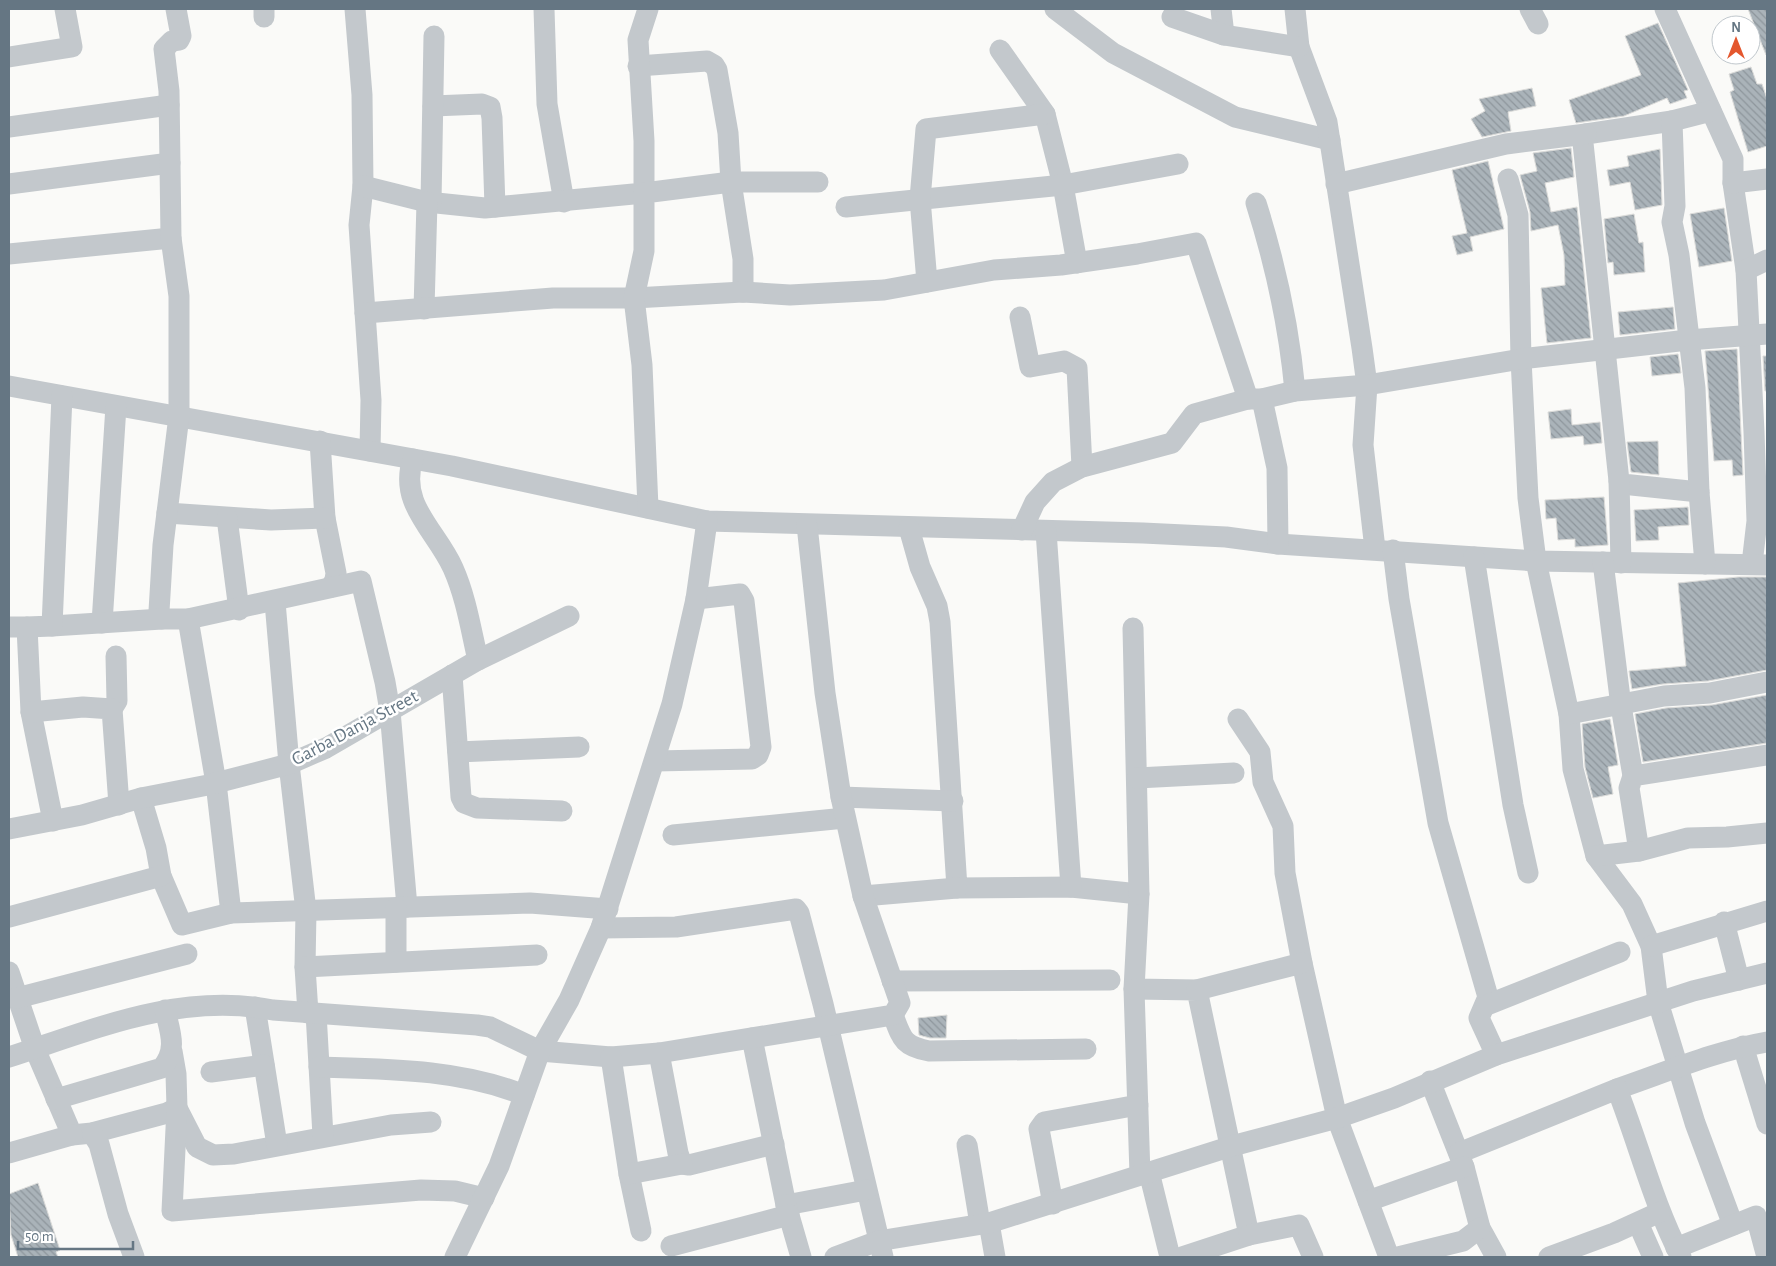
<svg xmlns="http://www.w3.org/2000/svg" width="1776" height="1266" font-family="'Alegreya Sans',sans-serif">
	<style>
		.building { fill: url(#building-back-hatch); stroke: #dcdcda }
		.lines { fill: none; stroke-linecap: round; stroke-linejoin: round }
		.minor { stroke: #c3c8cc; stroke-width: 21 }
		.labels { text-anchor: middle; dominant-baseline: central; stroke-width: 5; stroke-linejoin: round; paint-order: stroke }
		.street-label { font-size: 19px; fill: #657683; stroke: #fff }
	</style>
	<defs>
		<pattern id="building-back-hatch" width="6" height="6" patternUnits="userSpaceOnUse" patternTransform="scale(1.25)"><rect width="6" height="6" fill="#aab3b9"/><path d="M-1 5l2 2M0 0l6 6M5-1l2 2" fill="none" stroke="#8e969c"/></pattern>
	</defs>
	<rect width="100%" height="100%" fill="#fafaf8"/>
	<!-- building -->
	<g class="building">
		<polygon points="1748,9 1767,9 1767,55 1766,55"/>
		<polygon points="1658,23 1688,90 1684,91 1687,98 1670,104 1667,98 1624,116 1576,123 1569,100 1641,75 1625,36"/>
		<polygon points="1751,67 1757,84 1762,84 1767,99 1767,146 1748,152 1730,92 1734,90 1729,74"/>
		<polygon points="1532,88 1536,106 1508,112 1511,131 1482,137 1471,119 1485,111 1479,99"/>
		<polygon points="1571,148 1574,177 1545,183 1551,212 1577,207 1591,338 1547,343 1541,288 1565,285 1564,255 1558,225 1531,231 1530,212 1520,175 1537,171 1533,153"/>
		<polygon points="1660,149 1662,205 1635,210 1630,182 1610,186 1607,170 1629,166 1627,156"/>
		<polygon points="1488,161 1504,229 1470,237 1473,251 1457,255 1452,236 1467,233 1452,170"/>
		<polygon points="1724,208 1732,261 1699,267 1690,214"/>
		<polygon points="1634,214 1639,243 1643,242 1645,272 1614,275 1613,262 1608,263 1604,219"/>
		<polygon points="1673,307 1675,329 1620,335 1618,312"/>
		<polygon points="1737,349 1743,475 1733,476 1732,460 1714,461 1705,351"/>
		<polygon points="1678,354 1681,373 1652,376 1650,357"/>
		<polygon points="1763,356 1767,356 1767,391 1765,391"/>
		<polygon points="1571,409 1572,425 1600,422 1602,443 1584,445 1583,436 1551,439 1548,412"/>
		<polygon points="1658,441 1659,475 1631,472 1627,442"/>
		<polygon points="1604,497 1608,545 1575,547 1575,539 1558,540 1556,518 1546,519 1545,500"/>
		<polygon points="1688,507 1689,525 1658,527 1659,540 1636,541 1634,510"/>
		<polygon points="1738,577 1767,577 1767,670 1708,681 1663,684 1632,689 1629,671 1686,666 1678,583"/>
		<polygon points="1767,695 1767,743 1643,762 1635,714 1666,708 1712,705"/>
		<polygon points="1610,719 1618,765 1608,767 1613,794 1593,798 1585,767 1582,724"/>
		<polygon points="947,1015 946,1038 930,1038 919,1035 918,1018"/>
		<polygon points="38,1183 60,1250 56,1252 58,1257 18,1257 11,1235 9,1194"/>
	</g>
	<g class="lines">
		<!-- minor -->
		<g class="minor">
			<polyline points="264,9 264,17"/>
			<polyline points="355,9 362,95 363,186 359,225 371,400 370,451"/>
			<polyline points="544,9 547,104 564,202"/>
			<polyline points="1055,9 1113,53 1235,117 1330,140"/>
			<polyline points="1221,9 1224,35"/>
			<polyline points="1295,9 1299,47 1327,122 1362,348 1367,385 1363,445 1375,549"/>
			<polyline points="1530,9 1538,24"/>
			<polyline points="1665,9 1733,159 1733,183 1746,270 1754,432 1757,521 1752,564"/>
			<polyline points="1172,17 1224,35 1299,47"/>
			<polyline points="1000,50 1045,114 1063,185 1077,263"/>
			<polyline points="9,57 72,47 65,9"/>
			<polyline points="638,66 707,61 714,65 717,70 728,133 731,182 743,259 743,292"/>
			<polyline points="433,106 482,104 490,107 492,118 495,207"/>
			<polyline points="1672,121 1586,134 1583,143 1619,481 1622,484 1699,492"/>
			<polyline points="9,127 169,105"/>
			<polyline points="1508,179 1518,215 1521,359 1528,498 1536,561 1569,714 1573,769 1596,856 1632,904 1651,946 1658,1002 1695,1123 1733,1225"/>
			<polyline points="1733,183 1767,179"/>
			<polyline points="9,184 170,163"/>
			<polyline points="1336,184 1506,144 1586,134"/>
			<polyline points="363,186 427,202 485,208 644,193 644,141 638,40 648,9"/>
			<polyline points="431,202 434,36"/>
			<path d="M 1256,203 C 1276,266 1289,326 1295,391"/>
			<polyline points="846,207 1063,185 1178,164"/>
			<polyline points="9,254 171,238"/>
			<polyline points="1746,270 1767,260"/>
			<polyline points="927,282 920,199 926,129 1045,114"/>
			<polyline points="424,309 427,202"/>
			<polyline points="365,313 553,298 634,298 743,292 790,295 884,290 994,270 1061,265 1137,254 1196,243 1248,399"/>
			<polyline points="1020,317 1030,367 1064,361 1077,368 1082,467"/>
			<polyline points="9,386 452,466 707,521 1143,533 1226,537 1278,544 1536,561 1767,565"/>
			<polyline points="1262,399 1277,468 1278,544"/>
			<polyline points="320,441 325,518 336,573 335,580 331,587"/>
			<path d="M 413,459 C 398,504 436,530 453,568 C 466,597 471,630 478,660"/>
			<polyline points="1619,481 1621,563"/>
			<polyline points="648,508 642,365 634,298 644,251 644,193 731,182 818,182"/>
			<polyline points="167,513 271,520 325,518"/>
			<polyline points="227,518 239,610"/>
			<polyline points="909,528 920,567 937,606 940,622 957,888 1071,887 1139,894 1134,989 1197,990 1249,1235 1182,1257"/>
			<polyline points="1022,530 1035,502 1053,482 1082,467 1172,443 1194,414 1248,399 1262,399 1295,391 1367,385 1521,359 1688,340 1767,334"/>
			<polyline points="1046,531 1071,887"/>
			<polyline points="1393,550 1399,599 1438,823 1488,997 1479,1018 1496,1055"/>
			<polyline points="1474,557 1513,805 1528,873"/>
			<polyline points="1603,562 1621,706 1633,776"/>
			<polyline points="1705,564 1699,492 1695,388 1679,255 1672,222 1675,206 1672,121 1711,111"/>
			<polyline points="275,602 289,764 306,911 305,967 308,1013"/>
			<polyline points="162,619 159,611 163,545 179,416 179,296 171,238 169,91 164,49 172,41 179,40 181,36 176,9"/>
			<polyline points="188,619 216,783 231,913"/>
			<polyline points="102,623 116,406"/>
			<polyline points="52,626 162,619 188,619 361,581 385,682 390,711 407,907"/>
			<polyline points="9,627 27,627 31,712 53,821"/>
			<polyline points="27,627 52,626 62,396"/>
			<polyline points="1133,628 1139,894"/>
			<polyline points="452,675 461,797 464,803 477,808 562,811"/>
			<polyline points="112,709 117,701 116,656"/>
			<polyline points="31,712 83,707 112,709 119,805"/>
			<polyline points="1569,714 1664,696 1710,693 1767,682"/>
			<polyline points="1238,719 1260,752 1263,782 1283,826 1285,873 1302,963 1337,1118 1389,1257"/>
			<polyline points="458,752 579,747"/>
			<polyline points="655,761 752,759 758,755 761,747 744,601 740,594 696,599"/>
			<polyline points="1137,778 1234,773"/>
			<polyline points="841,797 953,801"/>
			<polyline points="141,798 156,848 161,876 182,925 231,913 530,903 608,909"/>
			<polyline points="9,829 82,815 141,798 208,785 289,764 326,748 478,660 569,616"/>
			<polyline points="673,835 845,818"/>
			<polyline points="1639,851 1629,788 1633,776 1767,755"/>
			<polyline points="1596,856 1639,851 1688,838 1727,837 1767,833"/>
			<polyline points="863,896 957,888"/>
			<polyline points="396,908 396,962"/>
			<polyline points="9,917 161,876"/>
			<polyline points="1724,922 1739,980"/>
			<polyline points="601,928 676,927 796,909 799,913 823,1004 883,1257"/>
			<polyline points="1651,946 1767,911"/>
			<polyline points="305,967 537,955"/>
			<polyline points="9,972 35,1049 72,1135 92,1133 167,1113 177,1108 197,1147 213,1155 234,1154 391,1125 431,1122"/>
			<polyline points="892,981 1110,980"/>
			<polyline points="1134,989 1140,1175"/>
			<polyline points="1197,990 1302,963"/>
			<polyline points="17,998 187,954"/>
			<polyline points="1487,1005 1620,952"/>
			<polyline points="255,1007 277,1145"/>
			<polyline points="316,1013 323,1136"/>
			<path d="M 893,1015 C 902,1039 903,1046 929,1051 L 1086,1049"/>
			<polyline points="752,1038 786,1205 866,1190"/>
			<polyline points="1743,1046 1767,1124"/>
			<polyline points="172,1051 176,1074 177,1108 172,1211 421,1190 455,1191 484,1198"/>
			<polyline points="659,1053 678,1153 682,1164 689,1165 774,1144"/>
			<path d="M 9,1057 C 95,1029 180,992 273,1010 L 477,1025 L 490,1027 L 540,1051 L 611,1057 L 659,1053 L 893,1015 L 900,1003 L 863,896 L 841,797 L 825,693 L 807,525"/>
			<polyline points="611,1057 629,1174 641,1231"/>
			<path d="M 319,1067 C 388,1069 460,1069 524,1095"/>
			<polyline points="211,1072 264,1065"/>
			<polyline points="1430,1081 1464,1167 1480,1228 1496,1257"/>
			<path d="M 1617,1089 C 1667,1072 1715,1051 1767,1042"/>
			<path d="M 56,1099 L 162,1068 C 178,1049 170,1032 165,1010"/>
			<polyline points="92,1133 99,1144 118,1214 134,1257"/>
			<polyline points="967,1145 980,1224"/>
			<polyline points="9,1153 72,1135"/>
			<path d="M 1459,1153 L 1617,1089 C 1639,1145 1653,1203 1681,1257"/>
			<polyline points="1149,1172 1170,1257"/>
			<polyline points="629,1174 682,1164"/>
			<polyline points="1368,1201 1464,1167"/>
			<polyline points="1053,1204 1039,1129 1044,1122 1138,1105"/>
			<polyline points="786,1205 801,1257"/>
			<polyline points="989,1223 995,1257"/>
			<polyline points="1638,1223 1653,1257"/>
			<polyline points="1249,1235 1299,1225 1313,1257"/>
			<polyline points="671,1246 789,1215"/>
			<polyline points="1676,1248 1756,1216 1767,1257"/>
			<polyline points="455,1257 499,1166 540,1051 569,1000 601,928 672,704 696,599 707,521"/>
			<polyline points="835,1257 878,1241 989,1223 1232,1146 1337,1118 1394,1098 1496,1055 1693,991 1767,973"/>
			<polyline points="1398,1257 1463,1241 1480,1228"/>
			<polyline points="1549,1257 1614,1233 1660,1212"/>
		</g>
	</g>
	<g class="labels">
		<!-- street labels -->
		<g class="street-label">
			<text transform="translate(355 728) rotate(-28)">Garba Danja Street</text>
		</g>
	</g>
	<!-- border -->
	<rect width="1776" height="1266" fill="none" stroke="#657683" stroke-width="20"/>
	<!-- north arrow -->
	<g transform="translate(1736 40)"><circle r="24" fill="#ffffff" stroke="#c1c8cd"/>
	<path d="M0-4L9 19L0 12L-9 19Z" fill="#e4572e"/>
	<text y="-8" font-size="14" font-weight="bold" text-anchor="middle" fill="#657683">N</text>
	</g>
	<!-- scale -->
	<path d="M18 1241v8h115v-8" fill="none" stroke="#657683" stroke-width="2.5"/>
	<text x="25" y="1241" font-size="15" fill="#657683" stroke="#ffffff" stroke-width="4" paint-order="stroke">50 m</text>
</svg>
